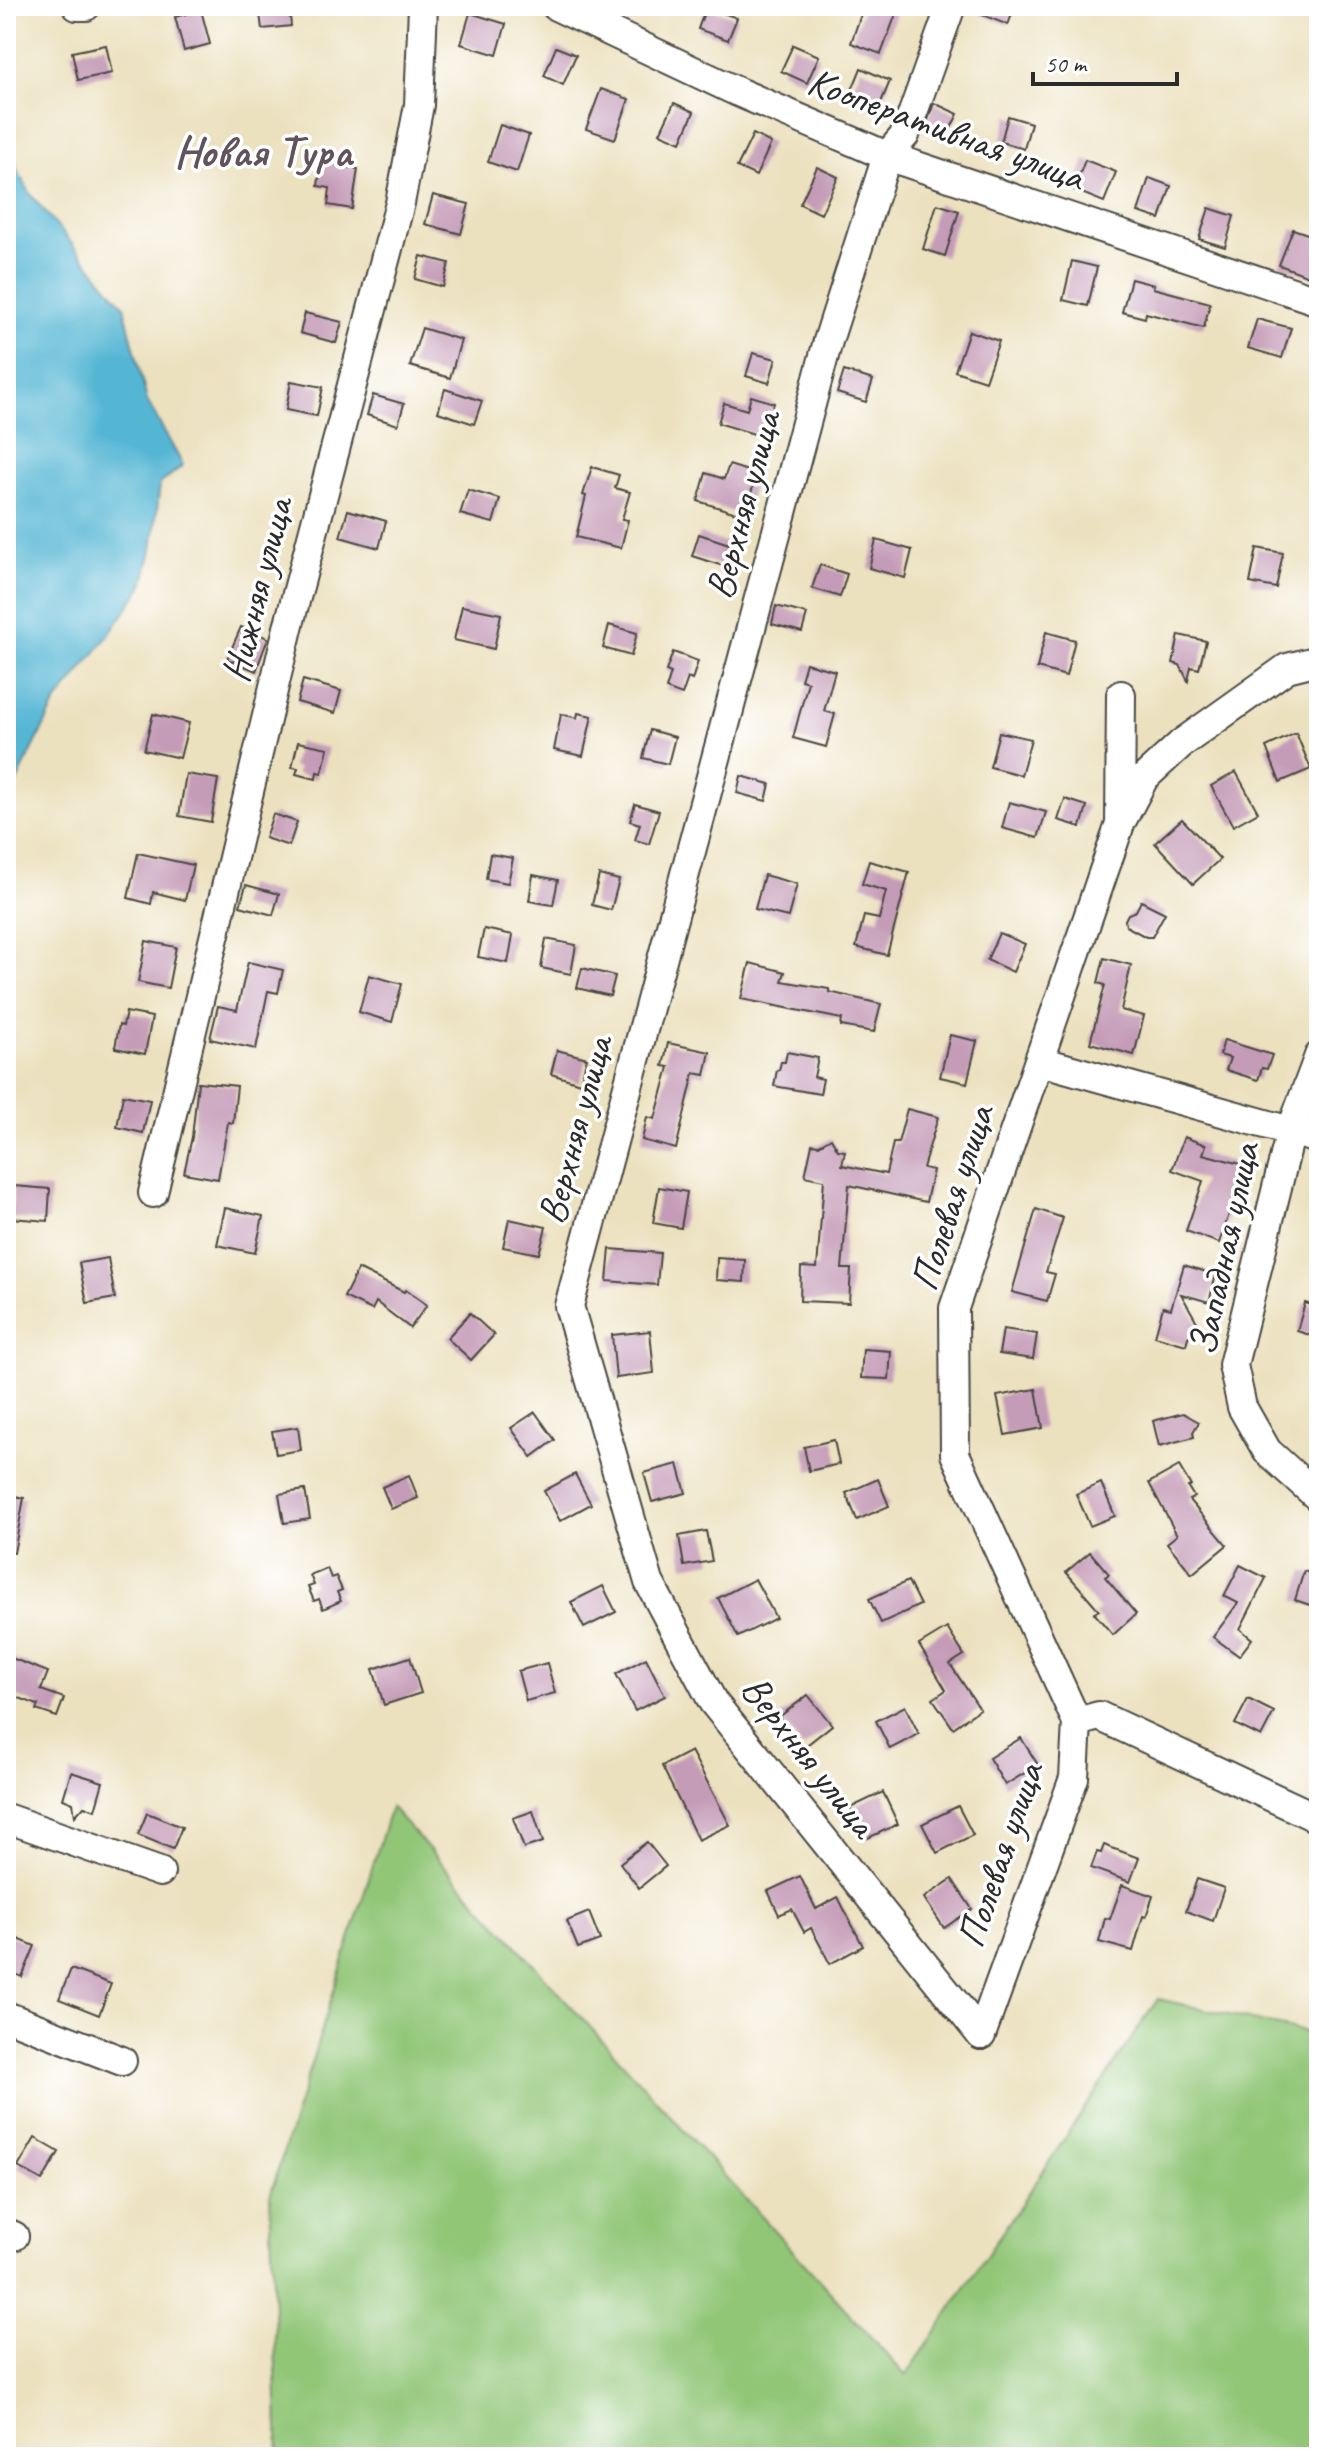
<svg xmlns="http://www.w3.org/2000/svg" width="1325" height="2463" font-family="Caveat,sans-serif">
	<style>
		.green { fill: #91c677; stroke: #5e7851; stroke-width: 2 }
		.water { fill: #55b6d4; stroke: #407080; stroke-width: 2 }
		.building { fill: #c59cb8 }
		.lines { fill: none; stroke-linecap: round; stroke-linejoin: round }
		.minor-casing { stroke: #484641; stroke-width: 32 }
		.minor { stroke: #fff; stroke-width: 28 }
		.labels { text-anchor: middle; dominant-baseline: central; stroke-width: 7; stroke-linejoin: round; paint-order: stroke }
		.street-label { font-size: 40px; fill: #2b2b2b; stroke: #fff }
		.quarter-label { font-size: 44px; font-weight: bold; fill: #61535c; stroke: #fff }
	</style>
	<rect width="100%" height="100%" fill="#fff"/>
	<filter id="ink" filterUnits="userSpaceOnUse"><feTurbulence type="fractalNoise" baseFrequency=".0125" numOctaves="2"/><feDisplacementMap in="SourceGraphic" scale="16" xChannelSelector="R" yChannelSelector="G"/><feConvolveMatrix kernelMatrix="1 2 1 2 8 2 1 2 1" color-interpolation-filters="sRGB"/></filter>
	<filter id="wash" filterUnits="userSpaceOnUse"><feTurbulence type="fractalNoise" baseFrequency=".006" numOctaves="4" result="noise"/><feDisplacementMap in="SourceGraphic" scale="32" xChannelSelector="R" yChannelSelector="G"/><feGaussianBlur stdDeviation="1.8" result="paint"/><feColorMatrix in="noise" values="0 0 0 0 0 0 0 0 0 0 0 0 0 0 0 0 0 1.4 0 .05"/><feComposite in="paint" operator="in"/></filter>
	<g filter="url(#wash)">
		<rect width="100%" height="100%" fill="#ece1bf"/>
		<!-- green -->
		<polygon class="green" points="391,1807 906,2376 1158,1999 1319,2035 1319,2457 279,2457 270,2196"/>
		<!-- water -->
		<polygon class="water" points="6,103 16,168 31,195 124,306 147,401 183,465 160,484 152,550 143,585 109,635 55,704 14,787 6,792"/>
		<g id="blocks">
			<!-- building -->
			<g class="building">
				<polygon points="259,6 289,6 291,26 262,29"/>
				<polygon points="864,6 899,6 881,54 851,43"/>
				<polygon points="968,6 1015,6 1008,25 967,9"/>
				<polygon points="706,7 737,18 728,40 698,29"/>
				<polygon points="201,10 210,44 184,51 175,17"/>
				<polygon points="470,13 506,24 497,55 461,44"/>
				<polygon points="106,45 112,73 78,80 72,52"/>
				<polygon points="793,45 819,56 807,83 781,71"/>
				<polygon points="556,47 576,55 563,85 544,76"/>
				<polygon points="861,68 890,81 877,112 848,100"/>
				<polygon points="601,89 629,99 615,139 586,129"/>
				<polygon points="674,103 694,112 681,142 660,133"/>
				<polygon points="934,103 958,114 945,140 924,131"/>
				<polygon points="1008,116 1031,123 1024,149 1001,142"/>
				<polygon points="500,125 529,135 517,172 488,162"/>
				<polygon points="753,134 771,143 756,176 737,167"/>
				<polygon points="322,156 344,159 343,167 358,169 352,209 328,205 330,188 318,186"/>
				<polygon points="1085,160 1116,172 1104,202 1074,190"/>
				<polygon points="817,167 838,177 821,214 800,204"/>
				<polygon points="1149,178 1171,186 1160,219 1138,212"/>
				<polygon points="433,195 469,204 461,234 425,224"/>
				<polygon points="937,204 959,211 945,256 923,249"/>
				<polygon points="1209,208 1234,216 1225,247 1199,239"/>
				<polygon points="1293,229 1319,238 1319,266 1314,278 1279,265"/>
				<polygon points="421,256 449,263 443,287 415,279"/>
				<polygon points="1072,261 1097,267 1088,306 1063,300"/>
				<polygon points="1131,279 1154,285 1153,288 1210,303 1204,328 1146,313 1145,318 1122,312"/>
				<polygon points="305,313 342,322 336,343 300,333"/>
				<polygon points="1257,319 1291,328 1282,358 1248,348"/>
				<polygon points="422,328 461,340 450,378 410,366"/>
				<polygon points="969,331 999,341 985,381 955,371"/>
				<polygon points="753,353 776,359 769,383 746,376"/>
				<polygon points="844,371 873,380 866,402 837,393"/>
				<polygon points="291,381 323,387 317,416 286,410"/>
				<polygon points="445,389 482,401 474,424 438,412"/>
				<polygon points="373,395 404,404 398,425 367,415"/>
				<polygon points="751,396 774,403 764,437 718,423 724,403 747,410"/>
				<polygon points="729,465 757,474 746,509 738,507 736,513 698,501 706,473 724,479"/>
				<polygon points="592,467 619,475 615,488 630,492 622,519 628,520 621,548 576,537 586,496 583,495"/>
				<polygon points="468,490 500,499 493,523 460,514"/>
				<polygon points="348,510 386,521 379,548 340,537"/>
				<polygon points="699,534 732,545 726,567 692,556"/>
				<polygon points="876,540 912,550 905,578 869,568"/>
				<polygon points="1257,548 1283,553 1276,588 1250,583"/>
				<polygon points="820,565 847,574 840,597 812,588"/>
				<polygon points="462,606 501,614 494,649 454,640"/>
				<polygon points="776,606 807,614 802,632 772,624"/>
				<polygon points="609,625 637,633 631,656 603,648"/>
				<polygon points="241,627 268,638 256,671 227,659"/>
				<polygon points="1046,632 1075,640 1066,676 1037,668"/>
				<polygon points="1179,635 1206,641 1199,669 1191,667 1188,681 1180,665 1173,663"/>
				<polygon points="673,652 698,661 692,680 688,678 682,695 666,689 671,673 666,671"/>
				<polygon points="806,663 835,671 824,711 835,714 826,747 793,738 808,682 801,680"/>
				<polygon points="303,680 341,691 335,713 297,702"/>
				<polygon points="578,713 592,716 583,756 554,750 561,714 577,718"/>
				<polygon points="153,714 189,723 180,758 144,750"/>
				<polygon points="650,730 675,737 668,764 643,758"/>
				<polygon points="999,732 1031,739 1021,775 990,767"/>
				<polygon points="1296,733 1311,769 1280,782 1266,747"/>
				<polygon points="298,742 328,748 322,773 317,772 316,779 296,774 298,768 292,767"/>
				<polygon points="1236,772 1258,812 1233,826 1211,786"/>
				<polygon points="186,774 218,779 211,822 179,816"/>
				<polygon points="741,776 770,784 766,801 737,793"/>
				<polygon points="1065,799 1087,806 1081,827 1058,820"/>
				<polygon points="1009,802 1046,812 1038,838 1002,828"/>
				<polygon points="635,804 659,811 649,844 635,840 640,824 630,821"/>
				<polygon points="273,814 297,822 289,846 265,838"/>
				<polygon points="1182,819 1220,859 1193,884 1155,843"/>
				<polygon points="138,853 193,865 185,900 153,892 151,904 128,898"/>
				<polygon points="490,854 513,858 508,883 486,879"/>
				<polygon points="869,861 909,872 887,955 856,947 864,916 879,919 886,891 862,884"/>
				<polygon points="533,875 558,880 553,905 529,901"/>
				<polygon points="599,875 619,880 611,910 592,905"/>
				<polygon points="764,875 797,884 788,917 755,909"/>
				<polygon points="246,885 279,894 273,915 240,906"/>
				<polygon points="1141,901 1165,913 1152,937 1146,937 1126,926 1125,920 1128,914 1136,911"/>
				<polygon points="484,929 513,935 508,963 478,957"/>
				<polygon points="999,933 1025,944 1013,972 987,960"/>
				<polygon points="546,939 576,945 571,974 541,968"/>
				<polygon points="146,941 176,947 168,988 138,982"/>
				<polygon points="1104,958 1131,965 1121,1010 1144,1016 1134,1055 1090,1043 1105,985 1098,983"/>
				<polygon points="248,962 283,970 278,993 268,991 256,1049 210,1039 218,1006 237,1010"/>
				<polygon points="750,963 785,972 782,981 829,989 829,992 881,1004 874,1032 841,1026 842,1019 741,999"/>
				<polygon points="582,968 615,976 610,996 577,988"/>
				<polygon points="369,975 402,984 392,1022 359,1012"/>
				<polygon points="126,1012 152,1017 145,1054 115,1048 119,1025 123,1026"/>
				<polygon points="950,1035 977,1041 967,1083 940,1077"/>
				<polygon points="1224,1040 1272,1055 1267,1069 1262,1068 1258,1080 1226,1070 1230,1058 1220,1055"/>
				<polygon points="668,1043 710,1052 705,1075 694,1073 676,1149 642,1140 647,1117 655,1119 669,1067 663,1066"/>
				<polygon points="557,1050 587,1058 580,1083 551,1074"/>
				<polygon points="787,1052 818,1058 814,1077 823,1079 820,1094 774,1086 777,1070 779,1070 781,1062 785,1062"/>
				<polygon points="198,1082 237,1086 233,1123 228,1122 218,1179 184,1173 192,1137"/>
				<polygon points="123,1095 150,1100 143,1133 117,1127"/>
				<polygon points="907,1109 938,1117 923,1168 933,1170 926,1202 849,1185 842,1269 851,1269 849,1303 800,1301 801,1267 817,1268 824,1180 805,1176 812,1144 819,1145 831,1138 838,1150 845,1151 842,1165 886,1174 893,1143 898,1143"/>
				<polygon points="1184,1137 1206,1145 1203,1154 1248,1166 1241,1192 1237,1191 1219,1243 1186,1231 1203,1181 1172,1170"/>
				<polygon points="14,1186 50,1189 48,1221 11,1218"/>
				<polygon points="659,1187 687,1192 681,1228 653,1223"/>
				<polygon points="225,1208 263,1216 255,1253 217,1245"/>
				<polygon points="1036,1209 1063,1218 1046,1272 1055,1274 1047,1301 1012,1292"/>
				<polygon points="509,1219 546,1227 539,1254 503,1247"/>
				<polygon points="610,1249 660,1253 657,1285 607,1281"/>
				<polygon points="108,1258 115,1298 87,1303 79,1263"/>
				<polygon points="717,1258 745,1260 744,1282 716,1280"/>
				<polygon points="1184,1265 1216,1275 1209,1302 1181,1294 1201,1329 1188,1337 1186,1345 1155,1336 1163,1307 1171,1309"/>
				<polygon points="358,1269 404,1292 406,1290 427,1305 410,1328 376,1302 372,1310 344,1297"/>
				<polygon points="1305,1303 1319,1307 1319,1338 1297,1331"/>
				<polygon points="470,1313 494,1335 471,1360 447,1338"/>
				<polygon points="1003,1329 1037,1334 1033,1359 999,1354"/>
				<polygon points="650,1331 654,1373 616,1378 612,1335"/>
				<polygon points="863,1349 891,1351 889,1379 861,1378"/>
				<polygon points="1036,1389 1043,1428 1005,1435 997,1396"/>
				<polygon points="535,1412 555,1440 532,1457 511,1428"/>
				<polygon points="1183,1413 1199,1422 1193,1432 1194,1437 1159,1446 1153,1421"/>
				<polygon points="298,1427 301,1450 276,1454 272,1431"/>
				<polygon points="834,1440 839,1464 809,1471 804,1447"/>
				<polygon points="678,1464 686,1493 652,1502 644,1473"/>
				<polygon points="1179,1466 1191,1486 1188,1487 1194,1497 1189,1500 1227,1545 1192,1574 1167,1543 1177,1535 1149,1483"/>
				<polygon points="575,1474 591,1504 560,1521 544,1491"/>
				<polygon points="409,1475 418,1498 391,1509 382,1487"/>
				<polygon points="878,1479 889,1506 857,1520 846,1493"/>
				<polygon points="1101,1483 1115,1516 1090,1526 1076,1494"/>
				<polygon points="305,1490 310,1519 284,1523 279,1494"/>
				<polygon points="6,1494 24,1498 14,1553 6,1552"/>
				<polygon points="706,1531 712,1561 684,1566 679,1536"/>
				<polygon points="1090,1552 1109,1574 1105,1577 1136,1614 1113,1635 1094,1613 1099,1610 1066,1572"/>
				<polygon points="1240,1565 1266,1578 1240,1629 1252,1639 1239,1656 1213,1637 1238,1603 1224,1596"/>
				<polygon points="327,1568 331,1578 336,1576 342,1590 337,1592 341,1601 323,1609 319,1599 314,1601 308,1587 314,1585 310,1575"/>
				<polygon points="1304,1571 1319,1576 1319,1608 1295,1600"/>
				<polygon points="755,1579 776,1618 738,1637 718,1598"/>
				<polygon points="908,1581 920,1605 881,1623 869,1599"/>
				<polygon points="603,1586 616,1612 584,1628 571,1602"/>
				<polygon points="947,1628 964,1655 950,1664 980,1709 953,1728 933,1699 946,1690 919,1645"/>
				<polygon points="6,1656 48,1672 41,1690 64,1698 57,1717 36,1710 38,1705 6,1693"/>
				<polygon points="410,1657 421,1693 384,1705 373,1669"/>
				<polygon points="646,1658 665,1696 635,1711 616,1674"/>
				<polygon points="547,1663 555,1693 526,1701 518,1671"/>
				<polygon points="808,1695 832,1725 803,1748 779,1717"/>
				<polygon points="1248,1699 1274,1712 1261,1737 1235,1724"/>
				<polygon points="905,1706 919,1734 890,1749 876,1721"/>
				<polygon points="1021,1738 1038,1765 1005,1785 989,1758"/>
				<polygon points="691,1751 730,1825 698,1840 662,1766"/>
				<polygon points="71,1772 103,1782 95,1810 84,1806 75,1816 73,1803 63,1799"/>
				<polygon points="883,1792 898,1824 866,1839 850,1808"/>
				<polygon points="958,1806 973,1835 937,1853 922,1824"/>
				<polygon points="533,1811 543,1842 524,1848 513,1818"/>
				<polygon points="147,1813 182,1827 173,1849 138,1835"/>
				<polygon points="647,1842 666,1866 639,1888 620,1863"/>
				<polygon points="1104,1845 1139,1858 1130,1882 1091,1868 1097,1852 1101,1853"/>
				<polygon points="800,1876 816,1909 838,1897 863,1946 830,1964 811,1928 804,1932 792,1909 779,1915 768,1891"/>
				<polygon points="952,1879 972,1909 944,1928 924,1898"/>
				<polygon points="1197,1879 1224,1888 1213,1921 1186,1911"/>
				<polygon points="1122,1885 1153,1896 1146,1917 1143,1916 1133,1951 1099,1942 1105,1918 1110,1919"/>
				<polygon points="589,1912 600,1940 578,1948 567,1921"/>
				<polygon points="6,1934 35,1946 22,1977 6,1970"/>
				<polygon points="71,1969 111,1984 99,2015 59,1999"/>
				<polygon points="35,2138 59,2152 42,2181 18,2167"/>
			</g>
		</g>
	</g>
	<g filter="url(#ink)">
		<use href="#blocks" fill-opacity="0" stroke="#484641" stroke-width="2"/>
		<g class="lines">
			<defs>
				<g id="minor">
					<polyline points="77,6 86,6"/>
					<polyline points="556,6 738,92 887,156 1319,301"/>
					<polyline points="951,6 905,135 887,156 828,341 569,1306 649,1582 713,1702 981,2035"/>
					<polyline points="1123,818 1144,778 1182,743 1287,668 1319,660"/>
					<polyline points="1319,1056 1291,1131 1233,1365 1242,1407 1267,1451 1319,1498"/>
					<polyline points="1040,1061 1319,1139"/>
					<polyline points="153,1193 288,628 400,203 419,105 423,6"/>
					<polyline points="1077,1722 1099,1716 1319,1819"/>
					<polyline points="6,1818 160,1872"/>
					<polyline points="6,2016 122,2061"/>
					<polyline points="981,2035 1074,1778 1077,1722 955,1454 954,1308 1120,824 1121,695"/>
					<polyline points="6,2233 14,2236"/>
				</g>
			</defs>
			<!-- minor casing -->
			<use href="#minor" class="minor-casing"/>
			<!-- minor -->
			<use href="#minor" class="minor"/>
		</g>
	</g>
	<g class="labels">
		<!-- street labels -->
		<g class="street-label">
			<text transform="translate(946 129) rotate(20)">Кооперативная улица</text>
			<text transform="translate(743 505) rotate(-75)">Верхняя улица</text>
			<text transform="translate(257 590) rotate(-76)">Нижняя улица</text>
			<text transform="translate(575 1130) rotate(-75)">Верхняя улица</text>
			<text transform="translate(952 1198) rotate(-72)">Полевая улица</text>
			<text transform="translate(1224 1249) rotate(-78)">Западная улица</text>
			<text transform="translate(809 1756) rotate(52)">Верхняя улица</text>
			<text transform="translate(1000 1855) rotate(-71)">Полевая улица</text>
		</g>
		<!-- quarter labels -->
		<g class="quarter-label">
			<text x="263" y="151">Новая Тура</text>
		</g>
	</g>
	<!-- margin -->
	<rect width="1325" height="2463" fill="none" stroke="#fff" stroke-width="32"/>
	<!-- scale -->
	<path d="M1033 72v12h144v-12" fill="none" stroke="#2b2b2b" stroke-width="4"/>
	<text x="1045" y="72" font-size="24" fill="#2b2b2b" stroke="#ffffff" stroke-width="6" paint-order="stroke">50 m</text>
</svg>
